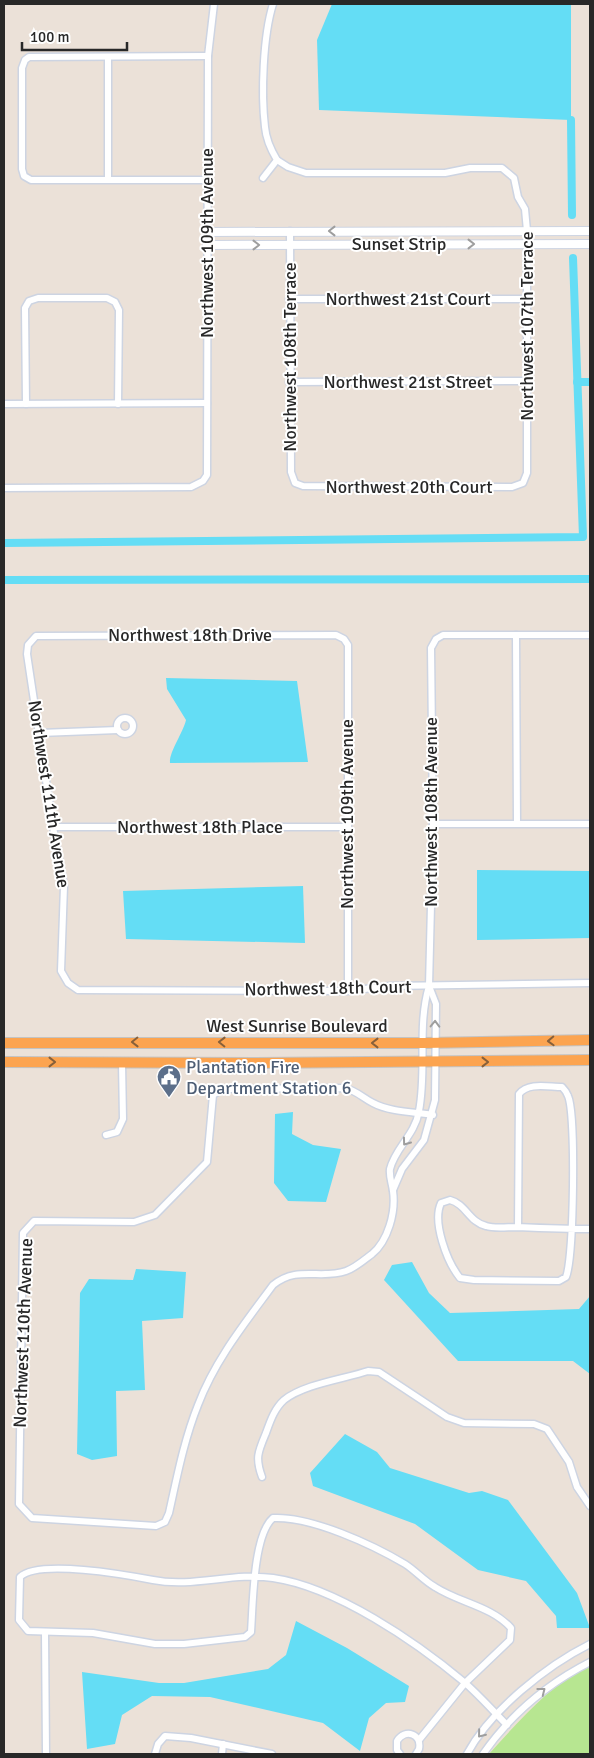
<svg xmlns="http://www.w3.org/2000/svg" width="594" height="1758" font-family="Signika,sans-serif">
	<style>
		.green { fill: #b7e691 }
		.water { fill: #64ddf5 }
		.lines { fill: none; stroke-linecap: round; stroke-linejoin: round }
		.canal { stroke: #64ddf5; stroke-width: 8 }
		.minor-casing { stroke: #cdd4e2; stroke-width: 9 }
		.tertiary-casing { stroke: #cdd4e2; stroke-width: 10 }
		.trunk-casing { stroke: #c3c3c3; stroke-width: 12 }
		.minor { stroke: #fff; stroke-width: 6 }
		.tertiary { stroke: #fff; stroke-width: 8 }
		.trunk { stroke: #fca450; stroke-width: 10 }
		.oneway { stroke: #9e9e9e }
		.oneway2 { stroke: #87603a }
		.labels { text-anchor: middle; dominant-baseline: central; stroke-width: 4; stroke-linejoin: round; paint-order: stroke }
		.street-label { font-size: 18px; fill: #282828; stroke: #fff }
		.service-label { font-size: 18px; fill: #4e5e75; stroke: #fff; text-anchor: start }
	</style>
	<rect width="100%" height="100%" fill="#ebe1d8"/>
	<!-- green -->
	<path class="green" d="M 590,1664 L 590,1754 L 489,1754 C 519,1721 550,1685 590,1664 Z"/>
	<!-- water -->
	<g class="water">
		<polygon points="332,4 571,4 571,120 319,110 317,40"/>
		<path d="M 166,678 L 297,681 L 308,762 L 170,763 C 169,752 183,733 186,720 L 167,689 Z"/>
		<polygon points="477,870 590,871 590,938 477,940"/>
		<polygon points="303,886 305,943 126,939 123,891"/>
		<polygon points="293,1112 292,1134 313,1145 341,1149 326,1202 288,1201 274,1183 275,1114"/>
		<polygon points="412,1262 429,1293 450,1313 579,1309 590,1296 590,1374 573,1361 458,1361 384,1280 392,1265"/>
		<polygon points="136,1269 186,1272 183,1318 142,1321 145,1390 116,1391 117,1456 92,1460 77,1454 80,1293 89,1279 133,1280"/>
		<polygon points="345,1434 377,1452 390,1468 469,1493 482,1491 508,1500 577,1593 590,1628 557,1628 556,1616 526,1581 478,1570 415,1524 313,1486 310,1473"/>
		<polygon points="296,1621 347,1648 409,1686 405,1702 386,1703 369,1718 360,1751 323,1723 210,1697 152,1696 122,1715 115,1744 87,1749 82,1672 159,1683 184,1683 268,1669 286,1655"/>
	</g>
	<g class="lines">
		<!-- canal -->
		<g class="canal">
			<polyline points="571,120 572,215"/>
			<polyline points="577,382 590,382"/>
			<polyline points="4,543 583,537 573,258"/>
			<polyline points="4,580 590,579"/>
		</g>
		<defs>
			<g id="minor">
				<polyline points="108,57 108,179"/>
				<polyline points="277,160 288,167 306,173 445,173 470,168 502,168 514,178 518,197 525,209 527,231 527,473 523,483 512,487 303,486 295,483 291,472 290,231"/>
				<path d="M 263,178 L 277,160 C 271,150 266,139 265,127 C 261,94 263,36 273,4"/>
				<polyline points="207,180 31,180 24,176 22,169 22,68 25,60 29,57 208,56"/>
				<polyline points="289,299 527,299"/>
				<polyline points="289,382 527,381"/>
				<polyline points="4,404 207,403"/>
				<polyline points="26,404 25,308 29,301 38,298 107,298 115,302 119,310 118,404"/>
				<polyline points="4,488 191,487 203,481 207,475 208,56 214,4"/>
				<polyline points="516,635 517,823"/>
				<circle cx="125" cy="726" r="8"/>
				<polyline points="40,733 118,730"/>
				<polyline points="433,824 590,824"/>
				<polyline points="53,827 347,827"/>
				<polyline points="348,991 348,645 344,639 336,635 36,636 28,645 27,654 53,827 64,886 61,971 68,983 78,990 348,991 389,986 590,983"/>
				<path d="M 433,1115 C 414,1112 390,1112 373,1103 C 363,1098 357,1091 345,1088 L 223,1089 L 213,1095 L 207,1162 L 155,1215 L 134,1222 L 34,1221 L 23,1233 L 19,1504 L 32,1518 L 156,1526 L 165,1522 L 169,1513 C 177,1477 184,1440 198,1405 C 215,1360 245,1323 273,1285 C 298,1265 320,1280 346,1271 C 355,1268 364,1260 372,1254 C 388,1241 396,1212 393,1191 C 392,1183 389,1177 390,1169 C 395,1148 415,1135 419,1111 C 427,1070 417,1026 429,986 L 433,824 L 431,648 L 436,639 L 443,635 L 590,635"/>
				<polyline points="106,1135 117,1132 123,1119 122,1063"/>
				<polyline points="393,1190 402,1169 424,1140 435,1100 436,1004 429,986"/>
				<path d="M 518,1227 L 519,1094 C 528,1082 548,1087 562,1087 C 564,1089 567,1093 568,1096 C 576,1114 574,1257 566,1277 L 559,1281 L 474,1280 L 460,1278 C 447,1262 432,1222 441,1203 L 450,1200 C 466,1204 469,1222 486,1226 C 495,1229 507,1227 517,1227 C 541,1228 566,1229 590,1229"/>
				<path d="M 262,1477 C 255,1458 258,1452 266,1433 C 270,1422 274,1409 284,1400 C 304,1384 344,1379 368,1371 L 379,1372 L 447,1417 L 464,1423 L 534,1424 L 547,1429 L 569,1462 L 577,1487 L 590,1506"/>
				<polyline points="45,1632 46,1754"/>
				<path d="M 419,1740 L 465,1683 L 510,1640 L 511,1628 C 491,1606 460,1603 435,1587 C 424,1581 416,1571 405,1564 C 373,1545 311,1516 273,1518 C 253,1535 253,1605 251,1632 L 245,1637 L 184,1644 L 155,1644 L 93,1633 L 28,1631 L 19,1620 L 20,1577 C 38,1559 127,1575 153,1580 C 193,1588 233,1572 273,1578 C 336,1587 416,1642 464,1682 C 479,1695 493,1711 507,1725"/>
				<polyline points="155,1754 158,1744 165,1736 191,1738 272,1754"/>
				<polyline points="222,1754 223,1744"/>
				<path d="M 400,1754 L 397,1750 L 397,1741 C 405,1728 422,1734 419,1749 L 416,1754"/>
				<path d="M 467,1754 C 491,1710 546,1666 590,1644"/>
				<path d="M 483,1754 C 511,1714 547,1684 590,1662"/>
			</g>
			<g id="tertiary">
				<polyline points="207,232 590,231"/>
				<polyline points="207,245 590,244"/>
			</g>
			<g id="trunk">
				<polyline points="4,1043 424,1043 590,1040"/>
				<polyline points="4,1062 255,1063 590,1060"/>
			</g>
		</defs>
		<!-- minor casing -->
		<use href="#minor" class="minor-casing"/>
		<!-- tertiary casing -->
		<use href="#tertiary" class="tertiary-casing"/>
		<!-- trunk casing -->
		<use href="#trunk" class="trunk-casing"/>
		<!-- minor -->
		<use href="#minor" class="minor"/>
		<!-- tertiary -->
		<use href="#tertiary" class="tertiary"/>
		<!-- trunk -->
		<use href="#trunk" class="trunk"/>
	</g>
	<!-- one-way arrows -->
	<defs><path id="oneway-chevron" d="M-2-3.5L2.5 0L-2 3.5" fill="none" stroke-width="1.6" stroke-linecap="round" stroke-linejoin="round" transform="scale(1.25)"/></defs>
	<g class="oneway">
		<use href="#oneway-chevron" transform="translate(332 231) rotate(180)"/>
		<use href="#oneway-chevron" transform="translate(471 244)"/>
		<use href="#oneway-chevron" transform="translate(256 245)"/>
		<use href="#oneway-chevron" transform="translate(435 1024) rotate(-89)"/>
		<use href="#oneway-chevron" transform="translate(406 1142) rotate(126)"/>
		<use href="#oneway-chevron" transform="translate(542 1691) rotate(-38)"/>
		<use href="#oneway-chevron" transform="translate(481 1734) rotate(129)"/>
	</g>
	<g class="oneway2">
		<use href="#oneway-chevron" transform="translate(551 1041) rotate(178)"/>
		<use href="#oneway-chevron" transform="translate(135 1042) rotate(179)"/>
		<use href="#oneway-chevron" transform="translate(222 1042) rotate(-179)"/>
		<use href="#oneway-chevron" transform="translate(375 1043) rotate(-180)"/>
		<use href="#oneway-chevron" transform="translate(52 1062)"/>
		<use href="#oneway-chevron" transform="translate(485 1062)"/>
	</g>
	<!-- icons -->
	<defs>
		<symbol id="civic-pin" viewBox="-11 -11 22 30"><path d="M0 17L-7.5 6A9.5 9.5 0 1 1 7.5 6Z" fill="#5c6f8a" stroke="#fff"/><path d="M-.6-6.5H3V-4.5H.6V-3L4-1V1h2V6H-6V1h2V-1L-.6-3ZM-1.2 2.5V6h2.4V2.5Z" fill="#fff"/></symbol>
	</defs>
	<g fill-rule="evenodd">
		<use href="#civic-pin" x="155" y="1063" width="28" height="38"/>
	</g>
	<g class="labels">
		<!-- street labels -->
		<g class="street-label">
			<text transform="translate(207 243) rotate(-90)">Northwest 109th Avenue</text>
			<text x="399" y="244">Sunset Strip</text>
			<text x="408" y="299">Northwest 21st Court</text>
			<text transform="translate(527 326) rotate(-90)">Northwest 107th Terrace</text>
			<text transform="translate(290 357) rotate(-90)">Northwest 108th Terrace</text>
			<text x="408" y="382">Northwest 21st Street</text>
			<text x="409" y="487">Northwest 20th Court</text>
			<text x="190" y="635">Northwest 18th Drive</text>
			<text transform="translate(49 794) rotate(81)">Northwest 111th Avenue</text>
			<text transform="translate(431 812) rotate(-90)">Northwest 108th Avenue</text>
			<text transform="translate(347 814) rotate(-90)">Northwest 109th Avenue</text>
			<text x="200" y="827">Northwest 18th Place</text>
			<text transform="translate(328 988) rotate(-1)">Northwest 18th Court</text>
			<text x="297" y="1026">West Sunrise Boulevard</text>
			<text transform="translate(23 1333) rotate(-88)">Northwest 110th Avenue</text>
		</g>
		<!-- service labels -->
		<g class="service-label">
			<text x="186" y="1067">Plantation Fire<tspan x="186" dy="21">Department Station 6</tspan></text>
		</g>
	</g>
	<!-- border -->
	<rect width="594" height="1758" fill="none" stroke="#282828" stroke-width="10"/>
	<!-- scale -->
	<path d="M22 42v8h105v-8" fill="none" stroke="#282828" stroke-width="2.5"/>
	<text x="30" y="42" font-size="15" fill="#282828" stroke="#ffffff" stroke-width="4" paint-order="stroke">100 m</text>
</svg>
